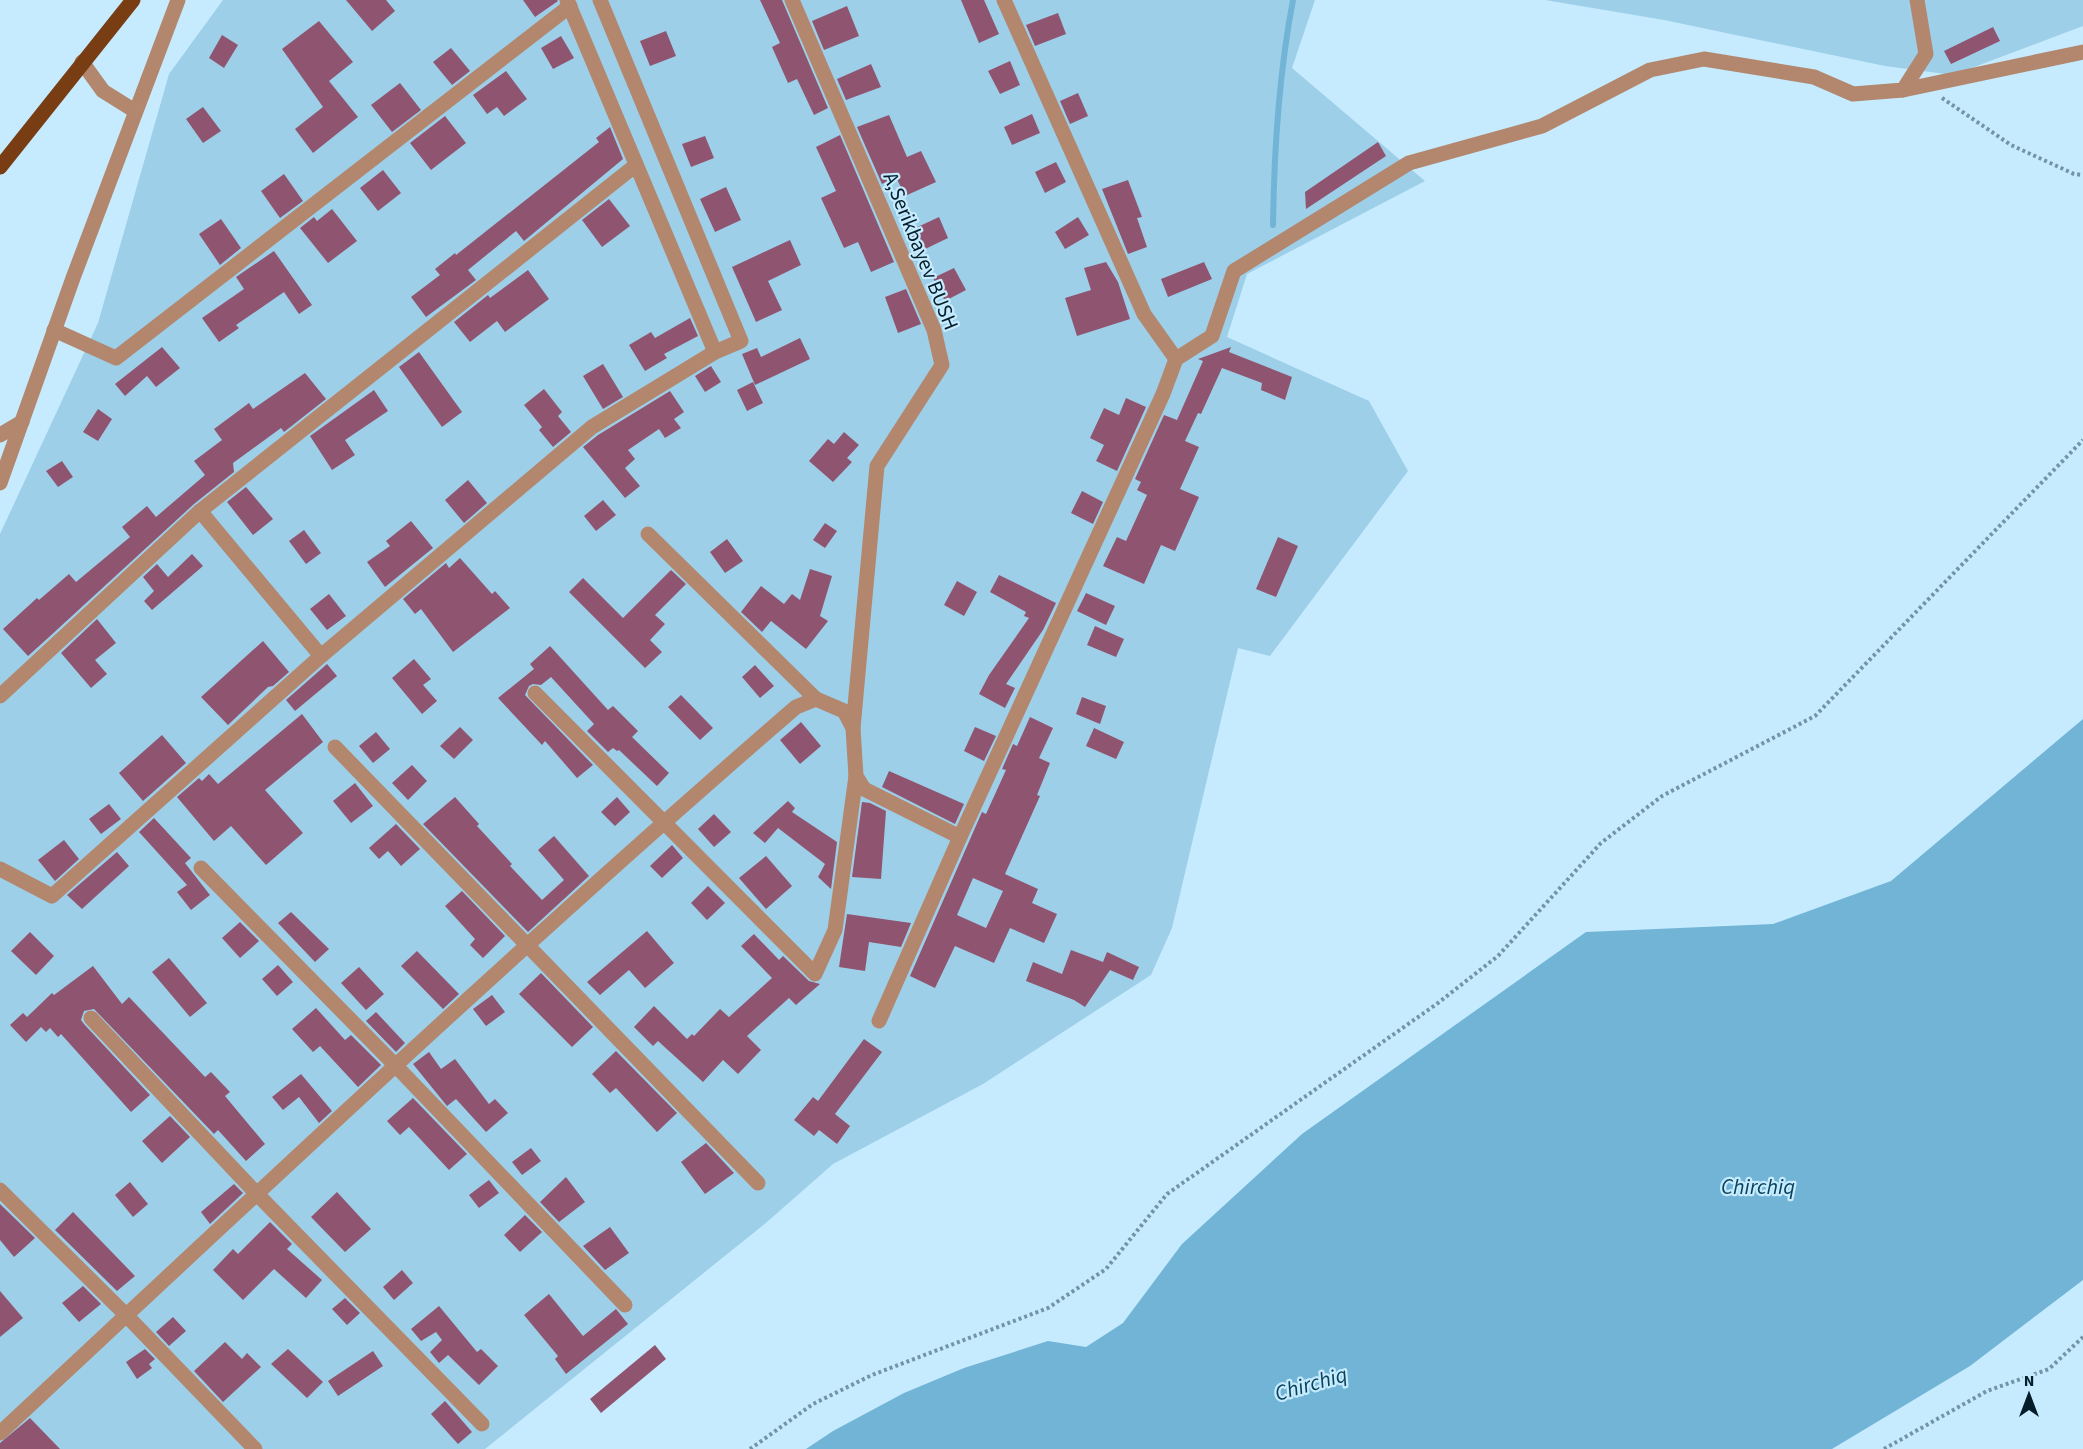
<svg xmlns="http://www.w3.org/2000/svg" width="2083" height="1449" font-family="'Source Sans 3',sans-serif">
	<style>
		.green { fill: #9ecfe9 }
		.water { fill: #71b4d6 }
		.lines { fill: none; stroke-linecap: round; stroke-linejoin: round }
		.stream { stroke: #71b4d6; stroke-width: 6 }
		.building { fill: #8f5570; fill-rule: evenodd }
		.path { stroke: #7394a4; stroke-width: 4; stroke-dasharray: 3 3; stroke-linecap: butt }
		.minor { stroke: #b2876e; stroke-width: 15 }
		.major { stroke: #783d13; stroke-width: 15 }
		.labels { text-anchor: middle; dominant-baseline: central; stroke-width: 4.5; stroke-linejoin: round; paint-order: stroke }
		.street-label { font-size: 21px; fill: #031d29; stroke: #c6ebfe }
		.water-label { font-size: 22px; font-style: italic; fill: #09435a; stroke: #c6ebfe }
	</style>
	<rect width="100%" height="100%" fill="#c6ebfe"/>
	<!-- green -->
	<g class="green">
		<polygon points="223,0 1315,0 1292,68 1425,181 1247,274 1227,337 1369,401 1408,471 1270,656 1238,648 1172,928 1151,975 983,1084 833,1164 767,1222 485,1449 0,1449 0,534 98,323 169,74"/>
		<polygon points="1545,0 2083,0 2083,26 1953,75 1885,66 1664,20"/>
	</g>
	<!-- water -->
	<polygon class="water" points="2083,719 2083,1280 1970,1366 1832,1449 806,1449 833,1431 904,1393 964,1368 1048,1341 1086,1347 1123,1323 1182,1244 1302,1134 1586,932 1773,924 1891,881"/>
	<g class="lines">
		<!-- stream -->
		<path class="stream" d="M 1273,225 C 1274,150 1279,73 1293,0"/>
	</g>
	<!-- building -->
	<g class="building">
		<polygon points="346,0 386,0 395,11 372,31"/>
		<polygon points="523,0 557,0 558,1 535,17"/>
		<polygon points="760,0 782,0 828,108 814,115 797,79 788,83 772,47 780,43"/>
		<polygon points="961,0 984,0 999,34 979,43"/>
		<polygon points="847,6 859,36 824,50 812,21"/>
		<polygon points="1058,13 1066,34 1035,46 1026,25"/>
		<polygon points="319,21 353,62 329,81 358,117 313,153 295,129 323,107 282,49"/>
		<polygon points="1993,27 2000,41 1951,64 1944,51"/>
		<polygon points="666,31 676,56 650,66 640,41"/>
		<polygon points="222,35 238,45 224,68 209,58"/>
		<polygon points="561,36 574,58 553,69 541,48"/>
		<polygon points="451,48 470,71 452,85 433,62"/>
		<polygon points="1010,61 1020,85 1000,94 988,71"/>
		<polygon points="871,64 881,87 846,100 837,79"/>
		<polygon points="506,71 527,99 504,116 497,107 487,114 473,95"/>
		<polygon points="400,83 421,110 392,132 371,105"/>
		<polygon points="1078,93 1088,116 1070,124 1060,101"/>
		<polygon points="203,107 221,131 203,143 186,119"/>
		<polygon points="1032,114 1040,133 1012,145 1004,127"/>
		<polygon points="889,115 907,157 921,151 936,182 905,196 896,177 882,184 857,127"/>
		<polygon points="445,116 466,143 431,170 410,143"/>
		<polygon points="610,127 623,159 524,241 516,231 468,270 476,280 426,317 411,297 440,275 435,269 455,253 456,255 599,142 596,138"/>
		<polygon points="840,135 894,262 871,272 858,242 844,248 821,198 836,191 816,147"/>
		<polygon points="705,136 714,158 691,167 682,144"/>
		<polygon points="1378,142 1386,156 1306,209 1305,192"/>
		<polygon points="1056,162 1066,182 1045,193 1035,172"/>
		<polygon points="383,170 401,193 378,211 360,188"/>
		<polygon points="284,174 303,201 280,218 261,191"/>
		<polygon points="1128,180 1142,217 1137,218 1147,247 1128,254 1102,189"/>
		<polygon points="726,187 741,220 715,232 700,199"/>
		<polygon points="609,199 630,226 602,247 582,220"/>
		<polygon points="332,209 357,241 328,263 300,228 314,217 317,221"/>
		<polygon points="939,217 948,238 919,252 909,231"/>
		<polygon points="1078,217 1089,235 1065,249 1055,232"/>
		<polygon points="221,219 241,248 220,265 199,234"/>
		<polygon points="790,240 801,265 768,281 782,310 756,322 732,267"/>
		<polygon points="274,251 312,305 299,314 284,292 236,325 239,328 219,342 202,318 244,289 236,277"/>
		<polygon points="1106,262 1118,282 1130,319 1077,336 1065,298 1091,290 1084,268"/>
		<polygon points="1204,262 1212,279 1168,297 1161,279"/>
		<polygon points="954,268 966,290 945,301 933,278"/>
		<polygon points="528,270 549,299 505,332 497,321 470,342 454,322 488,295 490,298"/>
		<polygon points="906,289 921,324 898,333 885,297"/>
		<polygon points="690,318 698,336 664,354 667,358 645,371 629,345 651,332 655,338"/>
		<polygon points="800,338 810,359 755,385 742,354 757,348 761,357"/>
		<polygon points="162,347 180,368 156,387 147,376 125,396 115,384"/>
		<polygon points="1231,347 1229,352 1292,377 1285,400 1261,390 1262,383 1222,368 1201,414 1198,413 1185,441 1199,447 1180,489 1199,497 1175,551 1161,545 1144,584 1103,566 1117,537 1126,541 1147,495 1137,490 1141,482 1135,479 1164,415 1177,420 1203,361 1198,359"/>
		<polygon points="419,352 462,412 442,427 399,367"/>
		<polygon points="603,364 623,397 603,409 583,376"/>
		<polygon points="711,366 721,382 705,392 695,376"/>
		<polygon points="305,373 326,399 284,432 281,428 233,463 234,472 194,504 48,638 28,656 3,629 37,598 39,600 69,574 76,582 130,537 122,527 147,506 156,517 205,475 194,461 222,440 214,429 249,403 253,409"/>
		<polygon points="753,382 763,403 747,411 737,390"/>
		<polygon points="544,389 562,412 558,416 571,432 553,447 539,430 542,427 524,405"/>
		<polygon points="374,390 388,411 345,440 355,455 332,470 310,436"/>
		<polygon points="670,391 684,412 674,419 681,428 665,438 659,429 628,450 635,459 625,468 640,486 625,498 583,447 598,435"/>
		<polygon points="1126,398 1146,407 1117,471 1096,461 1104,445 1090,438 1104,408 1119,415"/>
		<polygon points="98,409 112,419 98,441 83,432"/>
		<polygon points="844,432 859,445 847,458 852,462 833,482 809,461 828,439 834,444"/>
		<polygon points="62,461 73,477 58,487 46,471"/>
		<polygon points="468,480 487,503 464,523 445,500"/>
		<polygon points="246,487 273,519 253,535 227,502"/>
		<polygon points="1082,491 1103,502 1093,524 1071,513"/>
		<polygon points="603,500 616,515 596,531 584,516"/>
		<polygon points="411,521 433,548 385,587 367,562 390,546 386,541"/>
		<polygon points="825,523 837,531 825,548 813,540"/>
		<polygon points="304,530 321,553 306,564 289,541"/>
		<polygon points="1278,537 1298,546 1276,597 1256,589"/>
		<polygon points="727,539 743,561 725,573 710,552"/>
		<polygon points="192,554 203,566 152,610 144,601 154,591 143,577 157,564 168,577"/>
		<polygon points="460,558 492,594 495,591 510,608 453,652 421,609 415,614 403,599 446,563 449,568"/>
		<polygon points="810,569 832,576 820,616 828,621 806,649 771,621 762,632 741,612 761,586 784,604 792,594 800,600"/>
		<polygon points="671,570 686,584 655,615 665,624 650,640 662,652 645,668 569,592 583,578 623,618"/>
		<polygon points="999,575 1056,603 1043,630 1006,684 1015,688 1005,708 979,694 989,675 1029,618 1024,616 1026,612 990,592"/>
		<polygon points="957,581 977,592 964,616 944,605"/>
		<polygon points="1086,593 1115,606 1106,625 1077,611"/>
		<polygon points="329,594 346,616 327,630 310,609"/>
		<polygon points="97,619 116,643 95,660 107,674 91,688 61,653"/>
		<polygon points="1095,626 1124,639 1116,657 1087,645"/>
		<polygon points="263,641 289,672 273,686 268,687 228,725 201,697"/>
		<polygon points="550,646 608,710 613,706 638,731 632,737 669,773 657,786 619,750 617,751 613,748 608,752 587,731 594,724 551,677 541,685 533,684 529,686 525,695 593,765 577,778 545,741 542,745 498,698 534,669 530,664"/>
		<polygon points="414,659 431,679 423,685 437,701 422,714 392,678"/>
		<polygon points="327,664 337,676 295,711 286,700"/>
		<polygon points="755,665 774,686 760,698 742,677"/>
		<polygon points="681,695 713,728 700,740 668,707"/>
		<polygon points="1082,697 1106,706 1100,724 1076,714"/>
		<polygon points="302,714 323,742 265,790 303,833 266,865 231,826 214,841 177,797 199,778 202,781 209,774 218,784"/>
		<path d="M 1030,717 L 1053,728 L 1039,758 L 1050,763 L 1037,795 L 1040,796 L 1005,874 L 1038,889 L 1032,903 L 1057,914 L 1044,943 L 1010,928 L 994,963 L 955,946 L 935,988 L 910,976 L 982,812 L 986,814 L 1006,770 L 1002,769 L 1013,744 L 1017,746 ZM 973,878 L 1003,891 L 986,928 L 957,915 Z"/>
		<polygon points="801,722 821,746 800,764 780,740"/>
		<polygon points="460,727 473,740 454,759 440,746"/>
		<polygon points="975,727 996,736 984,761 964,751"/>
		<polygon points="1094,728 1124,742 1116,759 1086,746"/>
		<polygon points="376,732 390,749 373,763 359,746"/>
		<polygon points="162,735 186,763 143,801 119,773"/>
		<polygon points="412,765 427,781 408,800 392,783"/>
		<polygon points="889,771 964,804 955,824 882,787"/>
		<polygon points="355,783 373,806 351,823 333,801"/>
		<polygon points="455,797 479,824 477,826 512,864 510,866 542,900 564,880 538,850 554,836 589,876 528,932 423,824"/>
		<polygon points="617,797 630,812 615,826 601,812"/>
		<polygon points="788,801 795,808 792,812 837,842 831,889 818,877 825,864 778,828 765,843 753,833"/>
		<polygon points="862,802 870,803 886,811 881,879 852,877"/>
		<polygon points="109,804 121,819 101,834 89,819"/>
		<polygon points="714,814 731,832 714,847 698,829"/>
		<polygon points="154,818 191,858 185,863 210,895 191,910 177,892 187,885 139,832"/>
		<polygon points="396,824 420,849 401,866 388,851 379,859 369,848"/>
		<polygon points="64,840 79,859 55,881 38,860"/>
		<polygon points="672,845 683,858 662,878 650,866"/>
		<polygon points="117,852 129,866 82,909 67,895"/>
		<polygon points="766,856 792,886 766,909 739,878"/>
		<polygon points="708,886 725,903 707,920 691,903"/>
		<polygon points="462,891 505,936 483,958 470,945 475,939 445,906"/>
		<polygon points="291,912 329,949 315,962 278,923"/>
		<polygon points="847,914 911,923 901,947 869,942 865,971 839,967"/>
		<polygon points="240,922 259,941 240,958 222,938"/>
		<polygon points="647,931 674,963 645,988 629,970 600,995 587,982"/>
		<polygon points="30,932 54,956 36,975 11,951"/>
		<polygon points="754,934 779,960 783,956 809,981 820,984 796,1005 789,998 747,1036 761,1050 738,1074 723,1060 703,1082 658,1041 653,1046 634,1027 654,1006 687,1039 692,1034 694,1036 720,1009 729,1017 772,978 741,946"/>
		<polygon points="1071,950 1103,962 1107,952 1139,967 1133,980 1110,970 1085,1007 1074,1000 1026,981 1033,962 1062,974"/>
		<polygon points="417,951 459,994 443,1009 401,966"/>
		<polygon points="169,958 207,1003 190,1017 152,972"/>
		<polygon points="278,965 293,982 277,996 262,979"/>
		<polygon points="93,966 122,1004 129,997 205,1077 211,1072 230,1092 225,1096 265,1144 246,1161 218,1130 214,1134 94,1009 84,1011 81,1020 84,1024 150,1095 131,1112 61,1034 58,1037 50,1028 46,1032 41,1027 26,1042 10,1025 23,1013 27,1017 52,993 54,995"/>
		<polygon points="359,967 384,994 366,1010 341,983"/>
		<polygon points="541,973 593,1027 572,1047 519,994"/>
		<polygon points="492,995 505,1012 486,1026 473,1009"/>
		<polygon points="316,1008 345,1040 351,1035 381,1065 358,1087 320,1046 313,1052 292,1029"/>
		<polygon points="376,1012 405,1043 396,1052 366,1021"/>
		<polygon points="864,1039 882,1052 835,1114 850,1126 837,1144 819,1130 814,1136 794,1120 813,1097 818,1101"/>
		<polygon points="616,1051 677,1113 657,1132 616,1088 610,1093 592,1074"/>
		<polygon points="429,1052 441,1069 455,1059 489,1104 495,1099 508,1113 486,1132 456,1099 447,1106 413,1064"/>
		<polygon points="301,1074 332,1111 319,1123 299,1097 283,1110 272,1097"/>
		<polygon points="413,1098 467,1154 449,1170 409,1127 400,1135 387,1121"/>
		<polygon points="170,1116 190,1137 162,1163 142,1141"/>
		<polygon points="706,1143 734,1173 705,1194 681,1162"/>
		<polygon points="531,1148 541,1161 522,1175 512,1162"/>
		<polygon points="566,1177 585,1202 559,1222 540,1202"/>
		<polygon points="489,1180 499,1193 479,1208 469,1195"/>
		<polygon points="130,1182 148,1204 133,1217 115,1195"/>
		<polygon points="234,1184 243,1193 210,1224 201,1212"/>
		<polygon points="337,1192 371,1229 345,1252 311,1217"/>
		<polygon points="0,1204 35,1238 14,1257 0,1240"/>
		<polygon points="73,1212 135,1276 117,1291 55,1230"/>
		<polygon points="525,1215 542,1232 520,1252 504,1235"/>
		<polygon points="270,1222 292,1244 287,1249 322,1280 306,1298 274,1269 243,1300 213,1270 233,1249 238,1254"/>
		<polygon points="610,1227 629,1253 605,1270 583,1246"/>
		<polygon points="402,1270 413,1283 394,1300 383,1287"/>
		<polygon points="83,1286 101,1304 79,1322 62,1303"/>
		<polygon points="0,1291 23,1318 0,1337"/>
		<polygon points="549,1294 583,1336 616,1309 628,1324 566,1374 555,1359 558,1356 524,1315"/>
		<polygon points="345,1298 360,1313 347,1325 332,1309"/>
		<polygon points="439,1306 477,1352 481,1349 498,1366 479,1385 448,1355 439,1363 430,1352 442,1340 436,1332 421,1341 411,1329"/>
		<polygon points="173,1317 186,1331 169,1346 156,1332"/>
		<polygon points="225,1342 242,1359 247,1353 261,1367 223,1402 194,1371"/>
		<polygon points="655,1345 666,1359 601,1413 590,1399"/>
		<polygon points="145,1349 155,1359 149,1364 152,1368 137,1379 126,1362"/>
		<polygon points="288,1349 323,1382 307,1398 271,1364"/>
		<polygon points="373,1351 383,1366 338,1396 328,1381"/>
		<polygon points="445,1401 472,1432 458,1444 431,1414"/>
		<polygon points="30,1418 60,1449 0,1449 0,1443"/>
	</g>
	<g class="lines">
		<!-- path -->
		<g class="path">
			<polyline points="1942,98 2011,145 2074,174 2083,175"/>
			<polyline points="750,1449 813,1404 872,1375 1048,1308 1106,1269 1167,1194 1438,1003 1498,956 1601,843 1662,796 1815,716 2083,440"/>
			<polyline points="1884,1449 1987,1391 2049,1369 2083,1337"/>
		</g>
		<!-- minor -->
		<g class="minor">
			<polyline points="567,0 715,352"/>
			<polyline points="792,0 934,330 942,365 877,466 853,728"/>
			<polyline points="1004,0 1144,314 1176,359"/>
			<polyline points="82,62 103,91 135,111"/>
			<polyline points="1903,90 2083,52"/>
			<polyline points="54,330 116,358 570,6"/>
			<polyline points="0,435 22,422"/>
			<polyline points="0,483 73,278 178,0"/>
			<polyline points="200,511 321,656"/>
			<polyline points="648,534 816,699"/>
			<polyline points="535,693 815,974 835,930 856,776"/>
			<polyline points="0,696 200,511 636,165"/>
			<polyline points="335,747 758,1183"/>
			<polyline points="201,868 396,1066 625,1305"/>
			<polyline points="0,869 52,896 321,656 592,427 715,352 741,341 600,0"/>
			<polyline points="91,1018 257,1194 482,1424"/>
			<polyline points="879,1021 960,837 1163,394 1176,359 1212,336 1234,271 1409,163 1542,126 1650,70 1704,59 1814,77 1853,94 1903,90 1926,54 1917,0"/>
			<polyline points="0,1190 126,1315 255,1449"/>
			<path d="M 0,1433 C 263,1188 524,942 796,707 L 816,699 L 844,711 L 853,728 L 856,776 L 864,789 L 960,837"/>
		</g>
		<!-- major -->
		<polyline class="major" points="0,167 133,0"/>
	</g>
	<g class="labels">
		<!-- street labels -->
		<g class="street-label">
			<text transform="translate(921 251) rotate(68)">A,Serikbayev BUSH</text>
		</g>
		<!-- water labels -->
		<g class="water-label">
			<text x="1758" y="1187">Chirchiq</text>
			<text transform="translate(1311 1384) rotate(-16)">Chirchiq</text>
		</g>
	</g>
	<!-- north arrow -->
	<g transform="translate(2029 1395)" stroke="#c6ebfe" stroke-width="4.5" paint-order="stroke">
	<path d="M0-4.5L10 22L0 15L-10 22Z" fill="#031d29"/>
	<text y="-9" font-size="16" font-weight="bold" text-anchor="middle" fill="#031d29">N</text>
	</g>
</svg>
